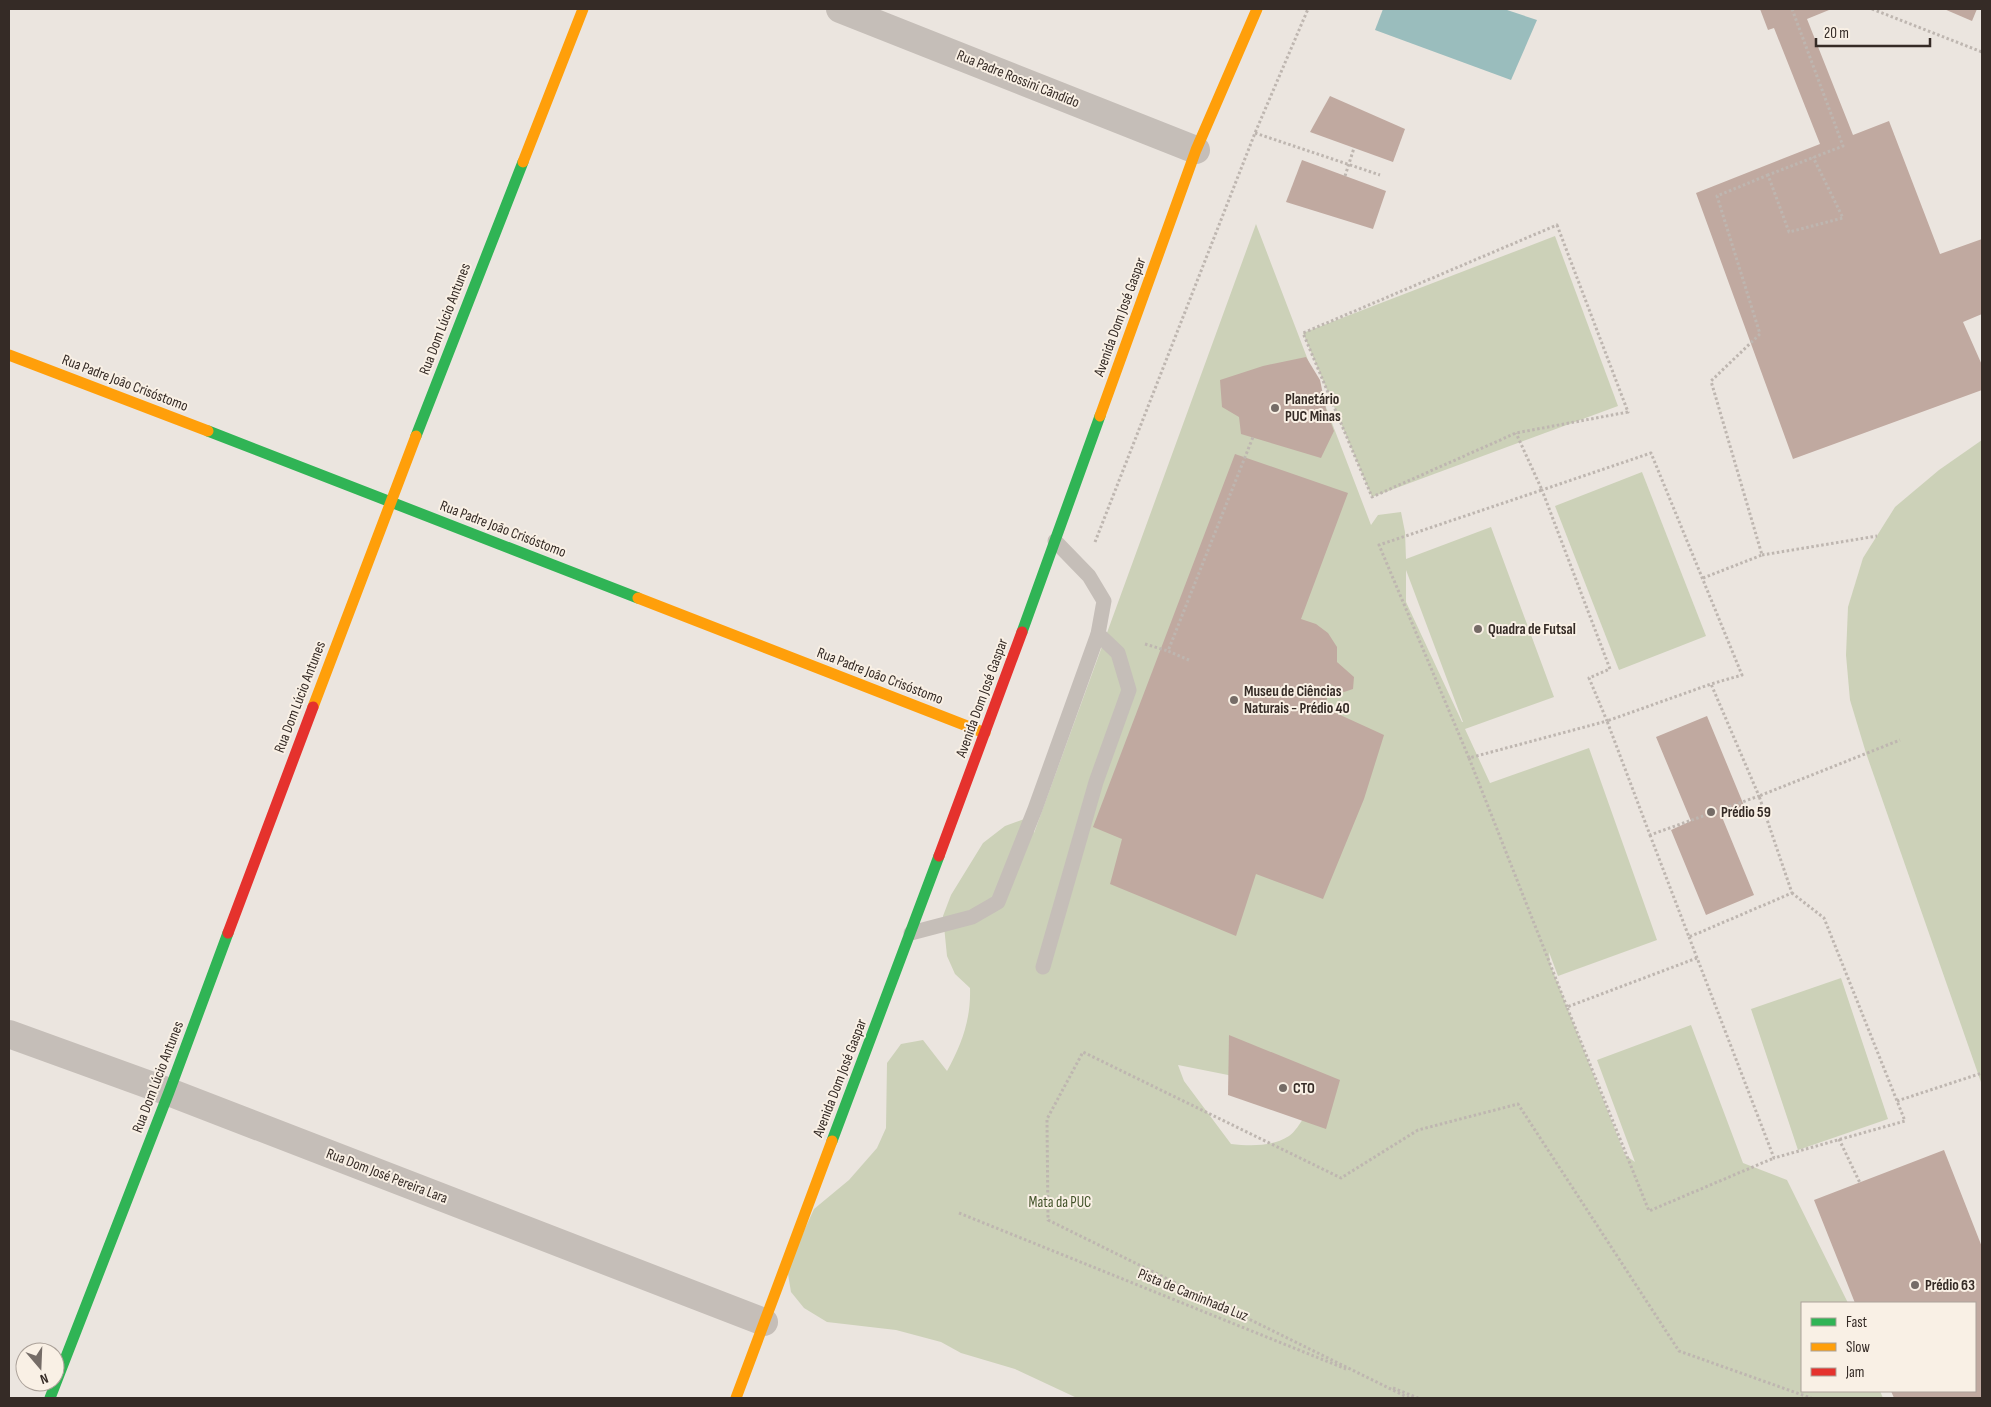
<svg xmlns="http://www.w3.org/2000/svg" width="1991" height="1407" font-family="'Sofia Sans Condensed',sans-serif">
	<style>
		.green { fill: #ccd1b8; fill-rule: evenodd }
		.water { fill: #9abdbd }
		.building { fill: #c0a9a0 }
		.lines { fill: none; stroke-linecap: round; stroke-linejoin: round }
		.path { stroke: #beb6b0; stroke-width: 3; stroke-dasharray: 2.5 2.5; stroke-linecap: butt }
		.lane { stroke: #c5beb8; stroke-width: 15 }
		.street { stroke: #c5beb8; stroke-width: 28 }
		.fast { stroke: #30b455; stroke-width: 11 }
		.slow { stroke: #ff9f0a; stroke-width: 11 }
		.jam { stroke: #e5322d; stroke-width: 11 }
		.poi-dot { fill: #756c67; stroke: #f9f0e5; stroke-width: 2 }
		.labels { text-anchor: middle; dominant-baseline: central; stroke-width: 4; stroke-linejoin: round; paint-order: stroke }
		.street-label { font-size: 15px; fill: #352b26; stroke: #f9f0e5 }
		.poi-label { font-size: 15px; font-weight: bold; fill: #352b26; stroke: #f9f0e5; text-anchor: start }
		.park-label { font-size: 15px; fill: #43532a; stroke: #f9f0e5 }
	</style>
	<rect width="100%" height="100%" fill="#ebe5df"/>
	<!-- green -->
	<g class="green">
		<path d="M 1256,224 L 1371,525 L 1378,515 L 1401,512 L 1405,532 L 1406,559 L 1491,527 L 1554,697 L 1465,729 L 1490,783 L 1589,748 L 1657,940 L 1558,976 L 1549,952 L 1550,964 L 1625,1155 L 1635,1162 L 1597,1060 L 1691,1025 L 1743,1163 L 1787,1180 L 1848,1303 L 1802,1303 L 1802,1391 L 1880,1391 L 1883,1398 L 1077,1398 L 1015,1369 L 961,1353 L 941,1342 L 896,1330 L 827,1322 L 804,1308 L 791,1292 L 787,1268 L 814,1209 L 849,1180 L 877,1148 L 886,1128 L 887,1063 L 901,1044 L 923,1040 L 947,1071 C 962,1044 971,1019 970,988 L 955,974 L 947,956 L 943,916 L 951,895 L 983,843 L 1005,826 L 1030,817 L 1034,833 ZM 1406,570 L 1463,722 L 1462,722 L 1406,602 ZM 1178,1065 L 1289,1087 L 1304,1118 C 1300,1123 1295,1132 1289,1136 C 1272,1147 1250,1146 1231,1144 L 1184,1081 Z"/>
		<polygon points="1555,236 1618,406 1372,497 1303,333"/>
		<polygon points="1982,440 1982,1085 1866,753 1850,700 1846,655 1848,607 1863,558 1895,507 1939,470"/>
		<polygon points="1642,472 1706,636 1619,670 1555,506"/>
		<polygon points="1841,978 1888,1119 1798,1150 1751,1009"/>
	</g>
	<!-- water -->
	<polygon class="water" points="1383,9 1504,9 1537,20 1511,80 1375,30"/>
	<!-- building -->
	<g class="building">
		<polygon points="1760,9 1829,10 1807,19 1853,135 1889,121 1940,254 1982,239 1982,314 1963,322 1982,365 1982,390 1793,459 1696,193 1820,144 1774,28 1768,30"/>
		<polygon points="1944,9 1977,9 1972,21"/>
		<polygon points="1330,96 1405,129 1393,162 1310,132"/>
		<polygon points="1302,160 1386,191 1373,229 1286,202"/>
		<polygon points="1306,357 1320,380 1326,409 1334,431 1321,458 1241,434 1239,417 1222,407 1220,380 1263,366"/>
		<polygon points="1235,454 1348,493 1301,619 1316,624 1328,633 1337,647 1337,662 1354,677 1353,689 1344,692 1330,684 1325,708 1384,735 1364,799 1323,899 1256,874 1236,936 1110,884 1122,839 1093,827"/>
		<polygon points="1707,716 1745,808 1722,817 1754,895 1706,915 1671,830 1691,821 1656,737"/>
		<polygon points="1229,1035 1340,1080 1326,1129 1228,1095"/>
		<polygon points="1944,1150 1982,1247 1982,1398 1894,1398 1891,1391 1975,1391 1975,1303 1855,1303 1814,1200"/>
	</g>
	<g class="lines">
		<!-- path -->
		<g class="path">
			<polyline points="1792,9 1843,146 1768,175 1789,232 1843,218 1813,157"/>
			<polyline points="1872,9 1982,52"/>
			<polyline points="1255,133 1380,175"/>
			<polyline points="1345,176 1354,148"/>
			<polygon points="1557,225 1628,412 1516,433 1372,497 1303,333"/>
			<polyline points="1095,542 1255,133 1308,9"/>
			<polyline points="1762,555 1877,536"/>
			<polyline points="1703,578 1762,555 1711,381 1760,334 1717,196 1768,175"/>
			<polyline points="1145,644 1168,651"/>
			<polyline points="1189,660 1168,651 1253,437"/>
			<polyline points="1469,758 1379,545 1542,490 1516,433"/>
			<polyline points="1650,835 1689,937 1792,893 1759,796 1900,740"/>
			<polyline points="1689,937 1774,1158 1905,1121 1824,918 1792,893"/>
			<polyline points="1697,958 1567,1007 1649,1211 1774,1158"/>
			<polyline points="1567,1007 1469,758 1607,721 1589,678 1610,669 1542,490 1651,453 1742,675 1711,684 1607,721 1650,835 1759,796 1711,684"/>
			<polyline points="1897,1101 1982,1073"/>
			<polyline points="1839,1139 1860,1183"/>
			<polyline points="959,1213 1346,1369"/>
			<polyline points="1393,1388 1418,1398"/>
			<polyline points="1409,1398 1048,1220 1047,1119 1083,1052 1341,1178 1418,1130 1518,1104 1679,1351 1811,1398"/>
		</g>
		<!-- lane -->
		<g class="lane">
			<polyline points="911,933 972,917 998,902 1035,809 1098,634 1104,601 1089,576 1055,541"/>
			<polyline points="1043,967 1096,782 1129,690 1118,653 1098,634"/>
		</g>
		<!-- street -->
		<g class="street">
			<polyline points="840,9 1196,150"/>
			<polyline points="9,1034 169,1092 764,1322"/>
		</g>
		<!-- fast -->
		<g class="fast">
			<polyline points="208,431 638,598"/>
			<polyline points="416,436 523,162"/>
			<polyline points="1022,632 1100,416"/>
			<polyline points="832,1141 939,856"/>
			<polyline points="50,1398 169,1092 228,933"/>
		</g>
		<!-- slow -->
		<g class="slow">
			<polyline points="523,162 583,9"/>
			<polyline points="9,355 208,431"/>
			<polyline points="1100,416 1196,150 1257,9"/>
			<polyline points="638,598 985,733"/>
			<polyline points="313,707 416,436"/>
			<polyline points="736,1398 832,1141"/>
		</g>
		<!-- jam -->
		<g class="jam">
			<polyline points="939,856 1022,632"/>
			<polyline points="228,933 313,707"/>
		</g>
	</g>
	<!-- markers -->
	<g class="poi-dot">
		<circle cx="1275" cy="408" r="5"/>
		<circle cx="1478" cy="629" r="5"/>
		<circle cx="1234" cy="700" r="5"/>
		<circle cx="1711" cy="812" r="5"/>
		<circle cx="1283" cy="1088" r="5"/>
		<circle cx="1915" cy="1285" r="5"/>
	</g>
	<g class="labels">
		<!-- street labels -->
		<g class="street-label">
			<text transform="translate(1018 79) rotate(22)">Rua Padre Rossini Cândido</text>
			<text transform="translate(1120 317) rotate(-70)">Avenida Dom José Gaspar</text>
			<text transform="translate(445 319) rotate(-69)">Rua Dom Lúcio Antunes</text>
			<text transform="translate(125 383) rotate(21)">Rua Padre João Crisóstomo</text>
			<text transform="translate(503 529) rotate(21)">Rua Padre João Crisóstomo</text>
			<text transform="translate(880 676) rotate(21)">Rua Padre João Crisóstomo</text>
			<text transform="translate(300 697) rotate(-69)">Rua Dom Lúcio Antunes</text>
			<text transform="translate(982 698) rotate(-70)">Avenida Dom José Gaspar</text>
			<text transform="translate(158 1077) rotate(-69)">Rua Dom Lúcio Antunes</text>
			<text transform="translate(840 1078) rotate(-69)">Avenida Dom José Gaspar</text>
			<text transform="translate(387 1176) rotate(21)">Rua Dom José Pereira Lara</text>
			<text transform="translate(1193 1295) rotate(22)">Pista de Caminhada Luz</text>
		</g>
		<!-- poi labels -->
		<g class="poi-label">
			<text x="1285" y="399">Planetário<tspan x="1285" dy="17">PUC Minas</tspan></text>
			<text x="1488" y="629">Quadra de Futsal</text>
			<text x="1244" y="691">Museu de Ciências<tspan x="1244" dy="17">Naturais - Prédio 40</tspan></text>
			<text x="1721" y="812">Prédio 59</text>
			<text x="1293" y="1088">CTO</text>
			<text x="1925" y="1285">Prédio 63</text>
		</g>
		<!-- park labels -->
		<g class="park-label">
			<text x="1060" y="1202">Mata da PUC</text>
		</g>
	</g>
	<!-- border -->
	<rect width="1991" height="1407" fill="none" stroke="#352b26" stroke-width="20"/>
	<!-- legend -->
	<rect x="1801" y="1302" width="175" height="90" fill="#f9f0e5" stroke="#aba199"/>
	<rect x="1811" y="1318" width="25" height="8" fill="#30b455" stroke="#aba199"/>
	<text x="1846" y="1327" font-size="15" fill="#352b26">Fast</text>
	<rect x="1811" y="1343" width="25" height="8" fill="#ff9f0a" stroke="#aba199"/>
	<text x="1846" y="1352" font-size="15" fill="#352b26">Slow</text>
	<rect x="1811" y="1368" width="25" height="8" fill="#e5322d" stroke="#aba199"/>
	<text x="1846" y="1377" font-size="15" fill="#352b26">Jam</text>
	<!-- north arrow -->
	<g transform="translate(40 1367) rotate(161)"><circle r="24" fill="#f9f0e5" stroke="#aba199"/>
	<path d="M0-4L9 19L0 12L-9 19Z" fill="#756c67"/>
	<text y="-8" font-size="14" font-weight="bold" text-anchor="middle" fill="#352b26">N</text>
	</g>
	<!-- scale -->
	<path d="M1816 38v8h114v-8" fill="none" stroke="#352b26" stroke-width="2.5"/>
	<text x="1824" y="38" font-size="15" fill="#352b26" stroke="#f9f0e5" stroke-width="4" paint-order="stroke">20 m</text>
</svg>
